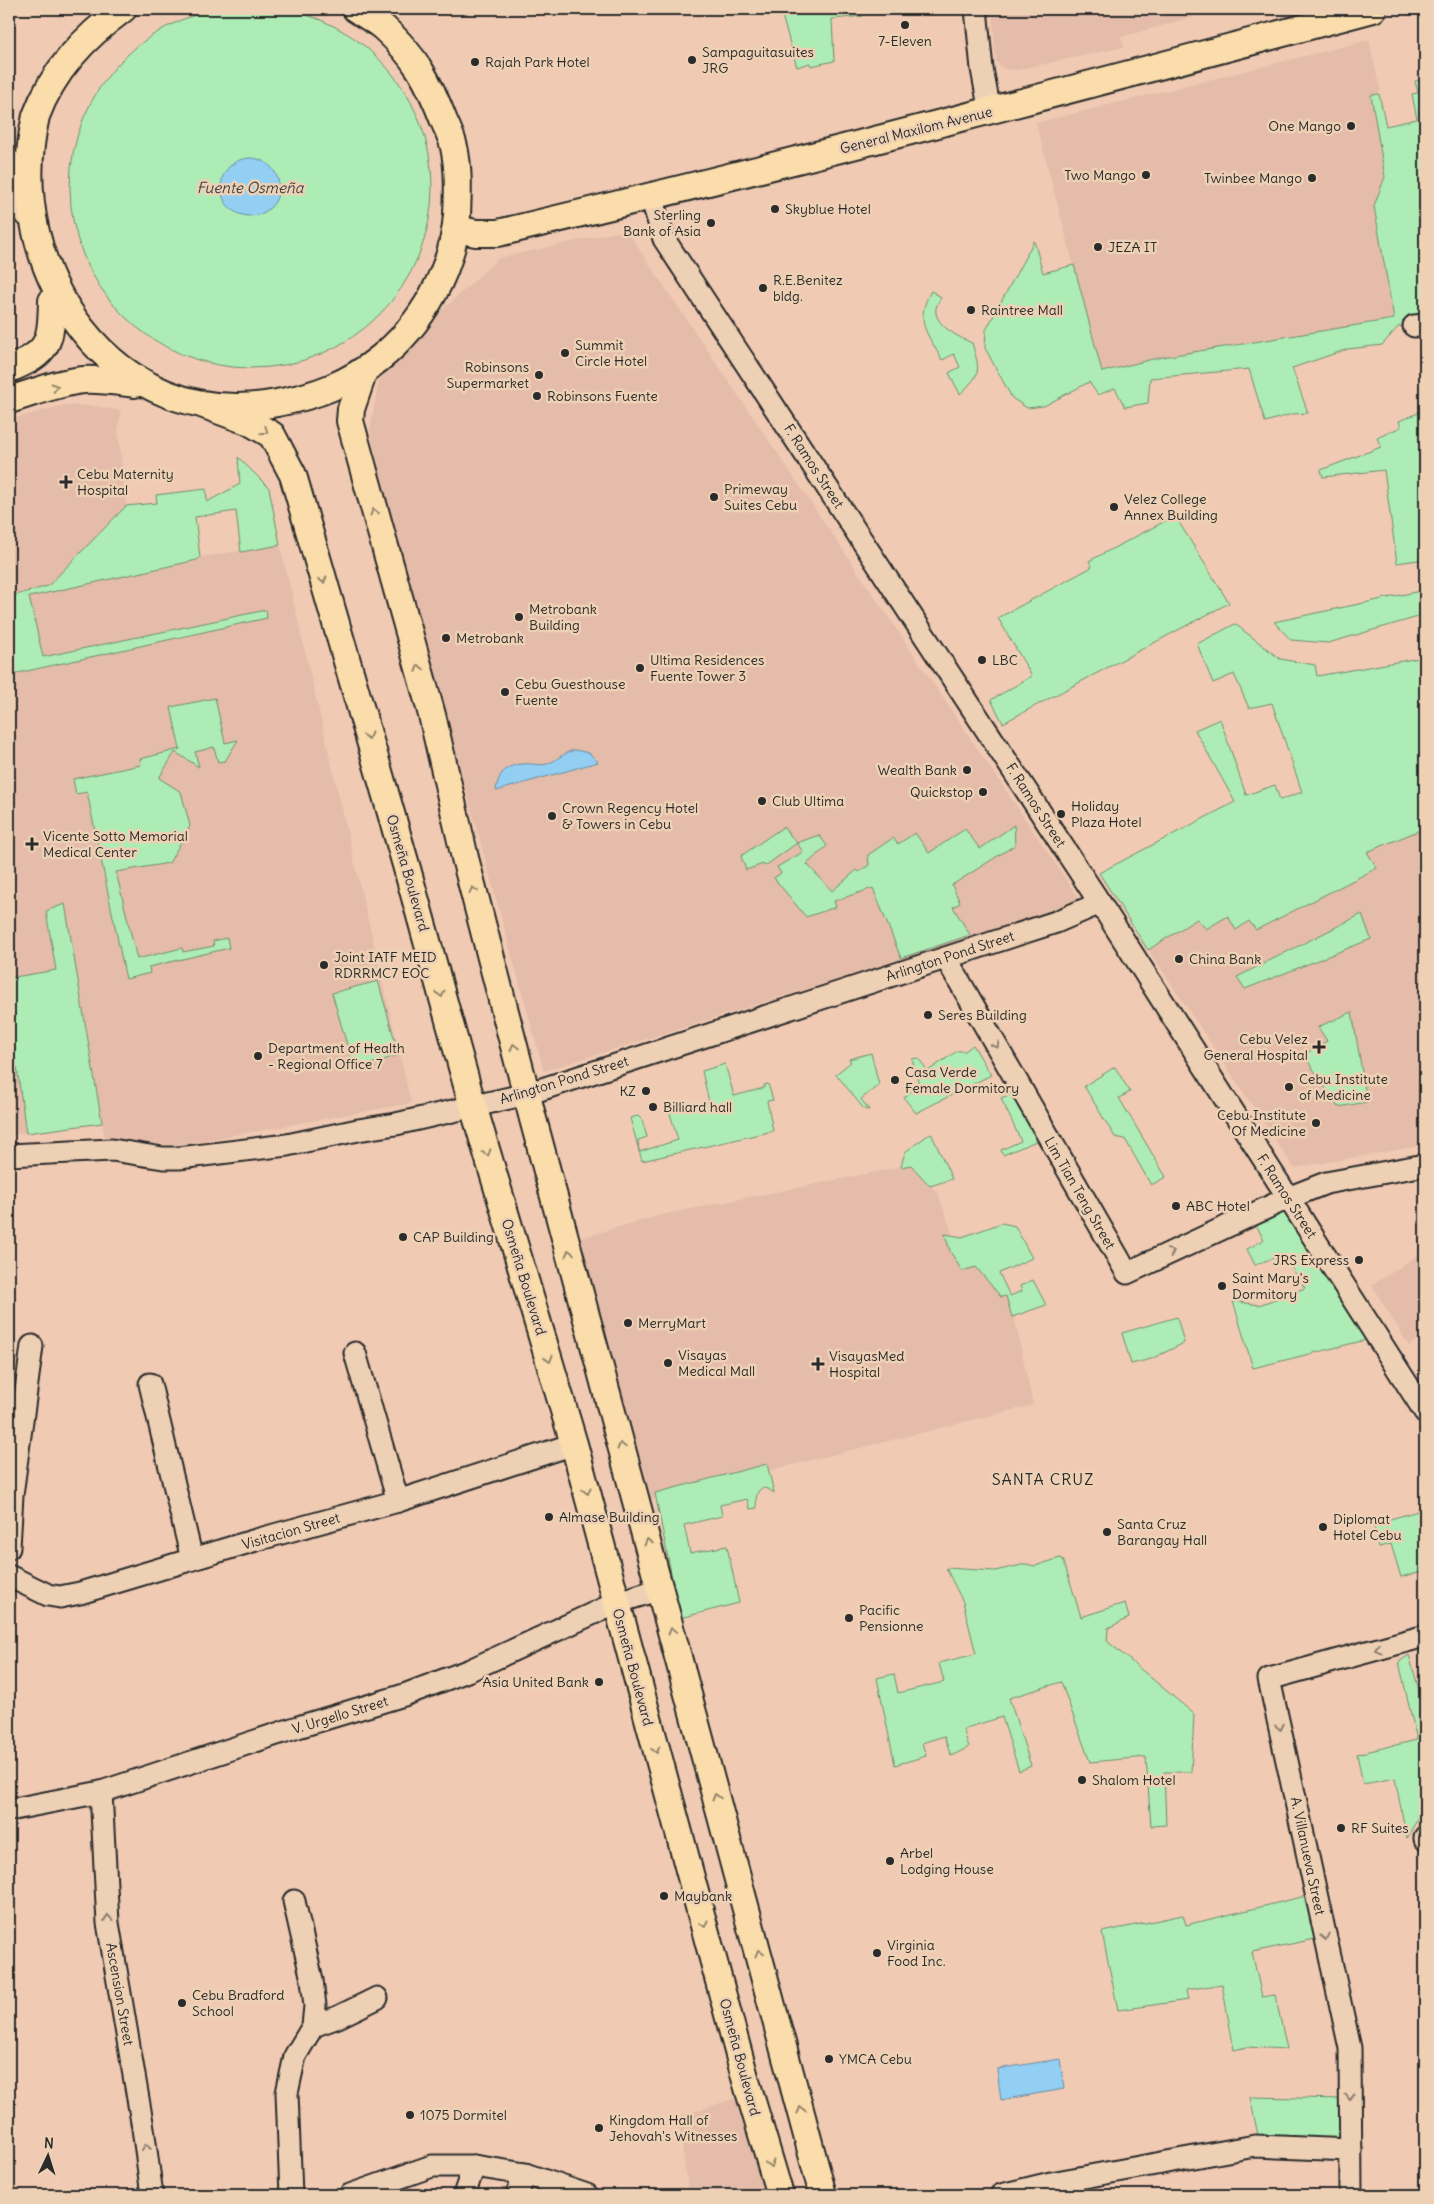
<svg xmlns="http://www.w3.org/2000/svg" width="1434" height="2204" font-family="Delius,sans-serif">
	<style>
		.built { fill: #e4bca9 }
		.green { fill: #adedb5; stroke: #6c8c70 }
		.water { fill: #93cff3; stroke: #698da3 }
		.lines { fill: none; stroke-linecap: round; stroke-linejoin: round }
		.minor-casing { stroke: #2b2b2b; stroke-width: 25 }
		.major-casing { stroke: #2b2b2b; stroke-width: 30 }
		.minor { stroke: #eed1b5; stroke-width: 21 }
		.major { stroke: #faddab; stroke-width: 26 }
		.oneway { stroke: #92846b }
		.oneway2 { stroke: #8c7e70 }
		.poi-dot { fill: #2b2b2b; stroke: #eed1b5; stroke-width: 2 }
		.labels { text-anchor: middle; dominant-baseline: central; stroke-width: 5; stroke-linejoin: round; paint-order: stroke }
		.poi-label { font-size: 14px; fill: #2b2b2b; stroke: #eed1b5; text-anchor: start }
		.street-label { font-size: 14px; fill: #2b2b2b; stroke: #eed1b5 }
		.water-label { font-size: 15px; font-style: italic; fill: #3b4449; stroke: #eed1b5 }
		.quarter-label { font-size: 16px; letter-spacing: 1px; fill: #2b2b2b; stroke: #eed1b5 }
	</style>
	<rect width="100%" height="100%" fill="#f0cab3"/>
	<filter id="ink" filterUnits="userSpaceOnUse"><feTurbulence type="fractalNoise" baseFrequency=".02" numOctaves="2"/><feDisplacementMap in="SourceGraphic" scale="10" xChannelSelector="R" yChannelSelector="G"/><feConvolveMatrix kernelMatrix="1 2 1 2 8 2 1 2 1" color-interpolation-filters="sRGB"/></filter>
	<g filter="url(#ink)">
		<!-- built -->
		<g class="built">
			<polygon points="992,9 1222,9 1121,37 1124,47 1016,70 1004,69 996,62"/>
			<polygon points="1369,40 1380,89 1379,94 1371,95 1385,177 1374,206 1394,319 1157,358 1102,372 1036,123"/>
			<polygon points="626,230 1082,903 544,1071 386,502 370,429 379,379 433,319 499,258"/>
			<polygon points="64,405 93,406 121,411 118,429 126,506 157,503 156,495 206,489 194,517 200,557 280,545 411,1103 180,1145 106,1142 102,1123 9,1135 9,420"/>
			<polygon points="1425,823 1425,1145 1294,1168 1140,937"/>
			<polygon points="910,1165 938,1193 964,1268 981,1261 1010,1297 1033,1405 650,1500 577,1239 661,1215"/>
			<polygon points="1425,1251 1425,1334 1409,1346 1372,1285"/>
			<polygon points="742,2096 771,2195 689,2195 678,2117"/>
		</g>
		<!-- green -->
		<g class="green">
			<circle cx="251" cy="187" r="181"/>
			<polygon points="780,9 861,9 863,16 832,19 834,61 811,66 810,63 797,67"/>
			<polygon points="1425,79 1425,92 1422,93 1425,113 1425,320 1398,327 1382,345 1348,349 1292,368 1308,413 1292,414 1265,422 1249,369 1150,378 1148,403 1125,407 1115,388 1098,395 1089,382 1044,406 1027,408 1012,398 985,348 986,330 1034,241 1043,273 1074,265 1102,372 1157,358 1394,319 1374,206 1385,177 1371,95 1379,94 1386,126 1417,119 1412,94 1418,93 1415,81"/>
			<path d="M 931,291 L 941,297 C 940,300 937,304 936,308 C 933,325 960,338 972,343 C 980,371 982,373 960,394 L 949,373 L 960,367 L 954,354 L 942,360 C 927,332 914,322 931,291 Z"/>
			<polygon points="1425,404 1425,559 1397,563 1384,470 1323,477 1321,470 1381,447 1377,438 1401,427 1399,421 1418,413"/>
			<polygon points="238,457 269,488 280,545 241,552 236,511 195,517 200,557 197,560 29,597 43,657 266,610 267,618 9,675 9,597 48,586 126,506 157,503 156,495 206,489 207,502 240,484"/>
			<polygon points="1175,516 1229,603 1003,723 991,700 1032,676 998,618 1092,567 1089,561"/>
			<polygon points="1425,590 1425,615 1328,643 1291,640 1274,622"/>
			<polygon points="1235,624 1280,659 1315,665 1317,676 1425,657 1425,828 1367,852 1377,868 1256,930 1249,921 1236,930 1228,916 1206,929 1197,919 1148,950 1099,873 1235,802 1195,730 1220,719 1246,795 1275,785 1280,800 1302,792 1272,703 1249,708 1234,674 1213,683 1197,644"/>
			<polygon points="215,698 225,743 238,740 225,761 218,762 214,747 195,752 199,767 175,752 159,778 181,792 190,826 169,863 116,872 137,959 182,948 183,952 214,946 213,941 227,938 229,948 149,967 150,973 126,979 87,792 76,794 73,779 141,765 140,759 180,749 171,707"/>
			<polygon points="1014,825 1015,845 952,885 960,903 953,907 970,935 901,958 873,888 834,901 836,907 806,917 774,878 781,873 777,867 803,852 797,843 765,866 763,864 746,870 741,856 783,827 797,843 819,835 827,846 807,864 832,891 857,870 859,872 869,865 868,855 893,838 898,844 915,833 929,853 965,829 980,849"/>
			<polygon points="65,904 102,1123 26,1133 17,1067 9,1068 9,978 56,970 46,911"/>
			<polygon points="1362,914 1371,939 1245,989 1237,977"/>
			<polygon points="378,981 399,1055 354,1069 332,993"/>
			<polygon points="1352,1012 1367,1102 1338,1107 1304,1055 1327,1041 1318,1027"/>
			<polygon points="973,1045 991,1075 916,1113 904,1098 919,1084 912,1059 918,1058 928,1071 957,1051 965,1051"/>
			<polygon points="871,1053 879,1085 861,1099 869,1110 864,1109 836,1074 851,1062 849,1059"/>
			<polygon points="725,1064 734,1096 764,1088 764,1085 768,1084 773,1100 767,1101 773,1131 642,1161 630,1118 638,1116 642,1120 647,1137 638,1140 639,1152 678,1140 669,1110 672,1111 709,1102 702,1071"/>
			<polygon points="1115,1067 1130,1092 1119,1098 1166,1177 1151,1185 1125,1139 1115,1137 1084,1086"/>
			<polygon points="1017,1092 1041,1139 1003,1155 1001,1150 1021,1141 1001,1098"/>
			<polygon points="931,1133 952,1179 930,1186 911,1165 901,1167 905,1152"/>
			<polygon points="1286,1202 1370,1339 1253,1368 1233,1301 1259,1305 1305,1288 1283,1254 1255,1265 1247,1249 1264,1240 1252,1217"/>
			<polygon points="1002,1223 1015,1226 1032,1258 999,1273 1010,1296 1022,1291 1020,1286 1033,1280 1046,1305 1012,1317 1006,1296 1001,1297 976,1267 962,1271 950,1251 945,1234 962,1237"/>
			<polygon points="1177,1317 1184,1343 1151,1359 1131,1364 1122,1333"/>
			<path d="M 767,1464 L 774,1493 C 759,1481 754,1494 757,1508 L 750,1509 L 747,1499 L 720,1505 L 722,1516 L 684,1525 L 690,1553 L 727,1546 L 739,1603 L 680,1618 L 655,1493 Z"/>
			<polygon points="1425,1509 1425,1570 1401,1577 1391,1544 1379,1547 1373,1524"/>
			<polygon points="1060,1558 1063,1559 1081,1617 1125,1603 1129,1618 1108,1628 1107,1641 1194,1714 1191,1772 1164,1772 1166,1825 1151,1826 1146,1757 1090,1762 1061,1682 1009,1698 1031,1766 1019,1771 1002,1717 963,1729 969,1747 951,1756 944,1736 922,1743 926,1756 895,1765 877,1678 894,1674 898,1693 944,1682 939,1663 976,1654 963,1602 946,1568 995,1571 1026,1564 1035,1566"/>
			<polygon points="1409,1655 1425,1711 1425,1803 1407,1839 1395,1778 1363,1784 1357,1754 1417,1740 1399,1662"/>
			<polygon points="1306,1896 1315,1939 1252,1952 1262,1997 1275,1995 1287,2049 1246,2047 1234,2050 1222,1984 1186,1990 1188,2000 1118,2010 1102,1932 1183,1915 1186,1925"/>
			<polygon points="1250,2097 1345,2099 1344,2147 1259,2140"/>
		</g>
		<!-- water -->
		<g class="water">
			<circle cx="250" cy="187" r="29"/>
			<path d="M 575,750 L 589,753 L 598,762 L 496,791 C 498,774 505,765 523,764 C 531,763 540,766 547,764 C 558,760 564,752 575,750 Z"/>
			<polygon points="1060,2059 1064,2089 1001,2100 997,2069"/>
		</g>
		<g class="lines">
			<defs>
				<g id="minor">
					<polyline points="976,9 982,69 990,112"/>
					<polyline points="9,160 24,214"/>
					<polyline points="651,197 664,239 1100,903 1425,1412"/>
					<polyline points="1414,326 1425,325"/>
					<polyline points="946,958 1127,1273 1288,1198 1326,1183 1425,1165"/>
					<polyline points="9,1155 112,1150 163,1158 179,1158 287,1145 358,1130 396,1124 527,1094 1056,922 1100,903"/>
					<polyline points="355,1353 398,1501"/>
					<polyline points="150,1384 192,1559"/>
					<polyline points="9,1548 12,1495 32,1346"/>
					<polyline points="9,1576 48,1595 60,1597 80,1593 256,1540 398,1501 574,1444"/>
					<polyline points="101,1792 108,1923 143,2128 152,2195"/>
					<polyline points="9,1810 101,1792 298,1727 404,1695 470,1670 616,1603 660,1589"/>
					<polyline points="1425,1837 1425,1839"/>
					<polyline points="313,2026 338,2017 377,1998"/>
					<polyline points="291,2195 287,2093 295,2056 313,2026 315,2006 312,1980 294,1901"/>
					<polyline points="350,2195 432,2166 474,2166 525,2174 587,2195"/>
					<polyline points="464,2195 474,2166"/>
					<polyline points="517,2195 525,2174"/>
					<polyline points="1001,2195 1051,2183 1255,2146 1351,2150"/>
					<polyline points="1351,2195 1350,2048 1269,1679 1425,1636"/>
				</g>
				<g id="major">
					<path d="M 123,9 C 85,37 53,70 36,116 C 0,271 115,435 277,403 C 315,396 348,384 379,359 C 422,325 453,270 457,215 C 458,192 459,170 454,147 C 452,138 448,130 444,121 C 429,82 416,57 384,28 C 376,21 365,15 356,9"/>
					<path d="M 456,229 L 476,233 L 498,233 C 791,164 1082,87 1373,9"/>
					<path d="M 9,369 C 49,353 51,343 52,301"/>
					<polyline points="364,371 351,409 350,421 432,715 465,858 533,1119 823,2195"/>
					<path d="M 9,400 C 33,393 59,382 84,380 C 101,379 118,382 135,384"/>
					<polyline points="204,405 250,422 272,435 293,475 406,865 468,1089 574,1444 746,2081 780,2195"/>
				</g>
			</defs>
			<!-- minor casing -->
			<use href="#minor" class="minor-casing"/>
			<!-- major casing -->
			<use href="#major" class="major-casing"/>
			<!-- minor -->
			<use href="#minor" class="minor"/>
			<!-- major -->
			<use href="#major" class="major"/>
		</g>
		<!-- one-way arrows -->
		<defs><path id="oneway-chevron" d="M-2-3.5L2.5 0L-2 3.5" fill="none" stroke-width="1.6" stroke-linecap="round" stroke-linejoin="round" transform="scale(1.25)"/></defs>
		<g class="oneway">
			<use href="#oneway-chevron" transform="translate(55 387) rotate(-13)"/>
			<use href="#oneway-chevron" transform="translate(265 431) rotate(33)"/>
			<use href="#oneway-chevron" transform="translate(374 512) rotate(-105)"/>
			<use href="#oneway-chevron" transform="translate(323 580) rotate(74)"/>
			<use href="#oneway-chevron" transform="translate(419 668) rotate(-106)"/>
			<use href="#oneway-chevron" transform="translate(368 736) rotate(74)"/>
			<use href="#oneway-chevron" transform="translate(473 890) rotate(-105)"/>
			<use href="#oneway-chevron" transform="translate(441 994) rotate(75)"/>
			<use href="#oneway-chevron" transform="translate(514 1047) rotate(-105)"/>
			<use href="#oneway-chevron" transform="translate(487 1153) rotate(73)"/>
			<use href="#oneway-chevron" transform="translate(569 1253) rotate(-105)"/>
			<use href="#oneway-chevron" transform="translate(549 1359) rotate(73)"/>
			<use href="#oneway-chevron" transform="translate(621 1446) rotate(-105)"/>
			<use href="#oneway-chevron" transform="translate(587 1491) rotate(75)"/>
			<use href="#oneway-chevron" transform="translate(648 1542) rotate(-105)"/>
			<use href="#oneway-chevron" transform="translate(672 1631) rotate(-105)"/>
			<use href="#oneway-chevron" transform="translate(656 1750) rotate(75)"/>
			<use href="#oneway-chevron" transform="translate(716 1797) rotate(-105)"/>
			<use href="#oneway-chevron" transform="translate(704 1924) rotate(74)"/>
			<use href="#oneway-chevron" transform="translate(759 1953) rotate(-105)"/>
			<use href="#oneway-chevron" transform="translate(801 2110) rotate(-105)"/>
			<use href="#oneway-chevron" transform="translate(770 2164) rotate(74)"/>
		</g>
		<g class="oneway2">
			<use href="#oneway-chevron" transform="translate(996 1045) rotate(60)"/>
			<use href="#oneway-chevron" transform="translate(1171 1252) rotate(-25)"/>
			<use href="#oneway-chevron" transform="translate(1378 1649) rotate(165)"/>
			<use href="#oneway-chevron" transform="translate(1280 1727) rotate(78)"/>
			<use href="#oneway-chevron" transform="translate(108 1918) rotate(-95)"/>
			<use href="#oneway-chevron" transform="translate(1325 1937) rotate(78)"/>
			<use href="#oneway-chevron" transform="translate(1350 2097) rotate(89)"/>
			<use href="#oneway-chevron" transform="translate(146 2147) rotate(-97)"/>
		</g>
	</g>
	<!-- markers -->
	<g class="poi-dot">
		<circle cx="905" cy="25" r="5"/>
		<circle cx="692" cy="60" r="5"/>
		<circle cx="475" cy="62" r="5"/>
		<circle cx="1351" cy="126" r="5"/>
		<circle cx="1146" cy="175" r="5"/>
		<circle cx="1312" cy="178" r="5"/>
		<circle cx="775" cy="209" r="5"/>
		<circle cx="711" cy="223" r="5"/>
		<circle cx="1098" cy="247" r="5"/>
		<circle cx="763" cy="288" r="5"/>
		<circle cx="971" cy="310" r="5"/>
		<circle cx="565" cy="353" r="5"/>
		<circle cx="539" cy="375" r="5"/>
		<circle cx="537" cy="396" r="5"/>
		<path d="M63.5 474.5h5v5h5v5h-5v5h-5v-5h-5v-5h5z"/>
		<circle cx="714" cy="497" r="5"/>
		<circle cx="1114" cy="507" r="5"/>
		<circle cx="519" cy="617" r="5"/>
		<circle cx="446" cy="638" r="5"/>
		<circle cx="982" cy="660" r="5"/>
		<circle cx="640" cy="668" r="5"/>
		<circle cx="505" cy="692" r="5"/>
		<circle cx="967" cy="770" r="5"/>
		<circle cx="983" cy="792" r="5"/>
		<circle cx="762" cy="801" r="5"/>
		<circle cx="1061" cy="814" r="5"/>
		<circle cx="552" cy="816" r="5"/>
		<path d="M29.5 836.5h5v5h5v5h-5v5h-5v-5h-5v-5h5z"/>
		<circle cx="1179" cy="959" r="5"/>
		<circle cx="324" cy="965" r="5"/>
		<circle cx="928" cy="1015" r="5"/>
		<path d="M1316.5 1039.5h5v5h5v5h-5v5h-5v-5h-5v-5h5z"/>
		<circle cx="258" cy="1056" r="5"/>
		<circle cx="895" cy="1080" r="5"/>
		<circle cx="1289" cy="1087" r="5"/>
		<circle cx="646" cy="1091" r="5"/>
		<circle cx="653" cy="1107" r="5"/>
		<circle cx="1316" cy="1123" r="5"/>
		<circle cx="1176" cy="1206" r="5"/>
		<circle cx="403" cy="1237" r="5"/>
		<circle cx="1359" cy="1260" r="5"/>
		<circle cx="1222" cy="1286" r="5"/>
		<circle cx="628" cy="1323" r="5"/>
		<circle cx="668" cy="1363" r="5"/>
		<path d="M815.5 1356.5h5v5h5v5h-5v5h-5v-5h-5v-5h5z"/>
		<circle cx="549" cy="1517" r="5"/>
		<circle cx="1323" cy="1527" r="5"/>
		<circle cx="1107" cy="1532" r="5"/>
		<circle cx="849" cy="1618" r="5"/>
		<circle cx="599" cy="1682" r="5"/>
		<circle cx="1082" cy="1780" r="5"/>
		<circle cx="1341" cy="1828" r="5"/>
		<circle cx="890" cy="1861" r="5"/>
		<circle cx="664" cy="1896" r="5"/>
		<circle cx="877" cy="1953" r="5"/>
		<circle cx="182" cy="2003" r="5"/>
		<circle cx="829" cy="2059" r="5"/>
		<circle cx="410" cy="2115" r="5"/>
		<circle cx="599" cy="2128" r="5"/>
	</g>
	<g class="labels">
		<!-- poi labels -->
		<g class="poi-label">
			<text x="905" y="41" text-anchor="middle">7-Eleven</text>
			<text x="702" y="52">Sampaguitasuites<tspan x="702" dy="16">JRG</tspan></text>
			<text x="485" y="62">Rajah Park Hotel</text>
			<text x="1341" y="126" text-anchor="end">One Mango</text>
			<text x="1136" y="175" text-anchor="end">Two Mango</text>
			<text x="1302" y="178" text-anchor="end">Twinbee Mango</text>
			<text x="785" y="209">Skyblue Hotel</text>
			<text x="701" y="215" text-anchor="end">Sterling<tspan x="701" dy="16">Bank of Asia</tspan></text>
			<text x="1108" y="247">JEZA IT</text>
			<text x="773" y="280">R.E.Benitez<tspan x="773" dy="16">bldg.</tspan></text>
			<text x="981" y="310">Raintree Mall</text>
			<text x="575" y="345">Summit<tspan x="575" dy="16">Circle Hotel</tspan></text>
			<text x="529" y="367" text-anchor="end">Robinsons<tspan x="529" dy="16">Supermarket</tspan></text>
			<text x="547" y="396">Robinsons Fuente</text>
			<text x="77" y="474">Cebu Maternity<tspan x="77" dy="16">Hospital</tspan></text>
			<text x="724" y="489">Primeway<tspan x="724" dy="16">Suites Cebu</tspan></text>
			<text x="1124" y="499">Velez College<tspan x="1124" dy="16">Annex Building</tspan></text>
			<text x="529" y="609">Metrobank<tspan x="529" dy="16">Building</tspan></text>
			<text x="456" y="638">Metrobank</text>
			<text x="650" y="660">Ultima Residences<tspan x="650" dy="16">Fuente Tower 3</tspan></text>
			<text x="992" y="660">LBC</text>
			<text x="515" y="684">Cebu Guesthouse<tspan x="515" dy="16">Fuente</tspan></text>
			<text x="957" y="770" text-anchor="end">Wealth Bank</text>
			<text x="973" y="792" text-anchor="end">Quickstop</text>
			<text x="772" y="801">Club Ultima</text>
			<text x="1071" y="806">Holiday<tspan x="1071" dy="16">Plaza Hotel</tspan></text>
			<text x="562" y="808">Crown Regency Hotel<tspan x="562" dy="16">&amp; Towers in Cebu</tspan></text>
			<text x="43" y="836">Vicente Sotto Memorial<tspan x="43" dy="16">Medical Center</tspan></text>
			<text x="334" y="957">Joint IATF MEID<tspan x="334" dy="16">RDRRMC7 EOC</tspan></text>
			<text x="1189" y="959">China Bank</text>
			<text x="938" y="1015">Seres Building</text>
			<text x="1308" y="1039" text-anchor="end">Cebu Velez<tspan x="1308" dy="16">General Hospital</tspan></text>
			<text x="268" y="1048">Department of Health<tspan x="268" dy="16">- Regional Office 7</tspan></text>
			<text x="905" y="1072">Casa Verde<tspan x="905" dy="16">Female Dormitory</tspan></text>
			<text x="1299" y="1079">Cebu Institute<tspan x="1299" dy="16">of Medicine</tspan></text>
			<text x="636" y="1091" text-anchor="end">KZ</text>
			<text x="663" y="1107">Billiard hall</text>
			<text x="1306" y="1115" text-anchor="end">Cebu Institute<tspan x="1306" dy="16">Of Medicine</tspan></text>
			<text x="1186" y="1206">ABC Hotel</text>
			<text x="413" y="1237">CAP Building</text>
			<text x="1349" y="1260" text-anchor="end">JRS Express</text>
			<text x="1232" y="1278">Saint Mary's<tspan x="1232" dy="16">Dormitory</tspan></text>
			<text x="638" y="1323">MerryMart</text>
			<text x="678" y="1355">Visayas<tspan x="678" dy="16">Medical Mall</tspan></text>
			<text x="829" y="1356">VisayasMed<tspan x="829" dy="16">Hospital</tspan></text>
			<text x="559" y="1517">Almase Building</text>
			<text x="1333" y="1519">Diplomat<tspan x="1333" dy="16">Hotel Cebu</tspan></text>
			<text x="1117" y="1524">Santa Cruz<tspan x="1117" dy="16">Barangay Hall</tspan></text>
			<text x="859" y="1610">Pacific<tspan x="859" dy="16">Pensionne</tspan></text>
			<text x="589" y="1682" text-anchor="end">Asia United Bank</text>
			<text x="1092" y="1780">Shalom Hotel</text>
			<text x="1351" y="1828">RF Suites</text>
			<text x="900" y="1853">Arbel<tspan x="900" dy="16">Lodging House</tspan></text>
			<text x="674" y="1896">Maybank</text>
			<text x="887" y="1945">Virginia<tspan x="887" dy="16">Food Inc.</tspan></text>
			<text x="192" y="1995">Cebu Bradford<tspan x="192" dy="16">School</tspan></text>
			<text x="839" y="2059">YMCA Cebu</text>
			<text x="420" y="2115">1075 Dormitel</text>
			<text x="609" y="2120">Kingdom Hall of<tspan x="609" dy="16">Jehovah's Witnesses</tspan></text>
		</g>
		<!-- street labels -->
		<g class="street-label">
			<text transform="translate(916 130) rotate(-14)">General Maxilom Avenue</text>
			<text transform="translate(814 466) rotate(57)">F. Ramos Street</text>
			<text transform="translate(1036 805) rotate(57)">F. Ramos Street</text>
			<text transform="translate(408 873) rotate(74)">Osmeña Boulevard</text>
			<text transform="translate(950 956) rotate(-18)">Arlington Pond Street</text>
			<text transform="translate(564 1080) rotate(-17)">Arlington Pond Street</text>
			<text transform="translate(1080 1193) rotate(60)">Lim Tian Teng Street</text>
			<text transform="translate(1287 1196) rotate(57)">F. Ramos Street</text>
			<text transform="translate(524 1277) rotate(73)">Osmeña Boulevard</text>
			<text transform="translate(291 1531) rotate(-16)">Visitacion Street</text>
			<text transform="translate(633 1667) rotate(75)">Osmeña Boulevard</text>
			<text transform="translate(340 1715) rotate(-17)">V. Urgello Street</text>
			<text transform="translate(1308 1856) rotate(78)">A. Villanueva Street</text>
			<text transform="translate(120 1994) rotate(80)">Ascension Street</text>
			<text transform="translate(740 2057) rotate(75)">Osmeña Boulevard</text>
		</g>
		<!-- water labels -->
		<g class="water-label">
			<text x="250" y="187">Fuente Osmeña</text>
		</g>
		<!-- quarter labels -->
		<g class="quarter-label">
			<text x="1043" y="1479">SANTA CRUZ</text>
		</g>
	</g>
	<!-- margin -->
	<rect width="1434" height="2204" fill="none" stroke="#eed1b5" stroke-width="30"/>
	<rect x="15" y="15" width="1404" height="2174" fill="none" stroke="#2b2b2b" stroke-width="2" filter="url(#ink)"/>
	<!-- north arrow -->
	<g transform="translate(48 2156) rotate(4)" stroke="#eed1b5" stroke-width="4" paint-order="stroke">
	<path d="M0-4L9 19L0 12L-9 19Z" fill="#2b2b2b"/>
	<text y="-8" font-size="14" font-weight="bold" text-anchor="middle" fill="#2b2b2b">N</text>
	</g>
</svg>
